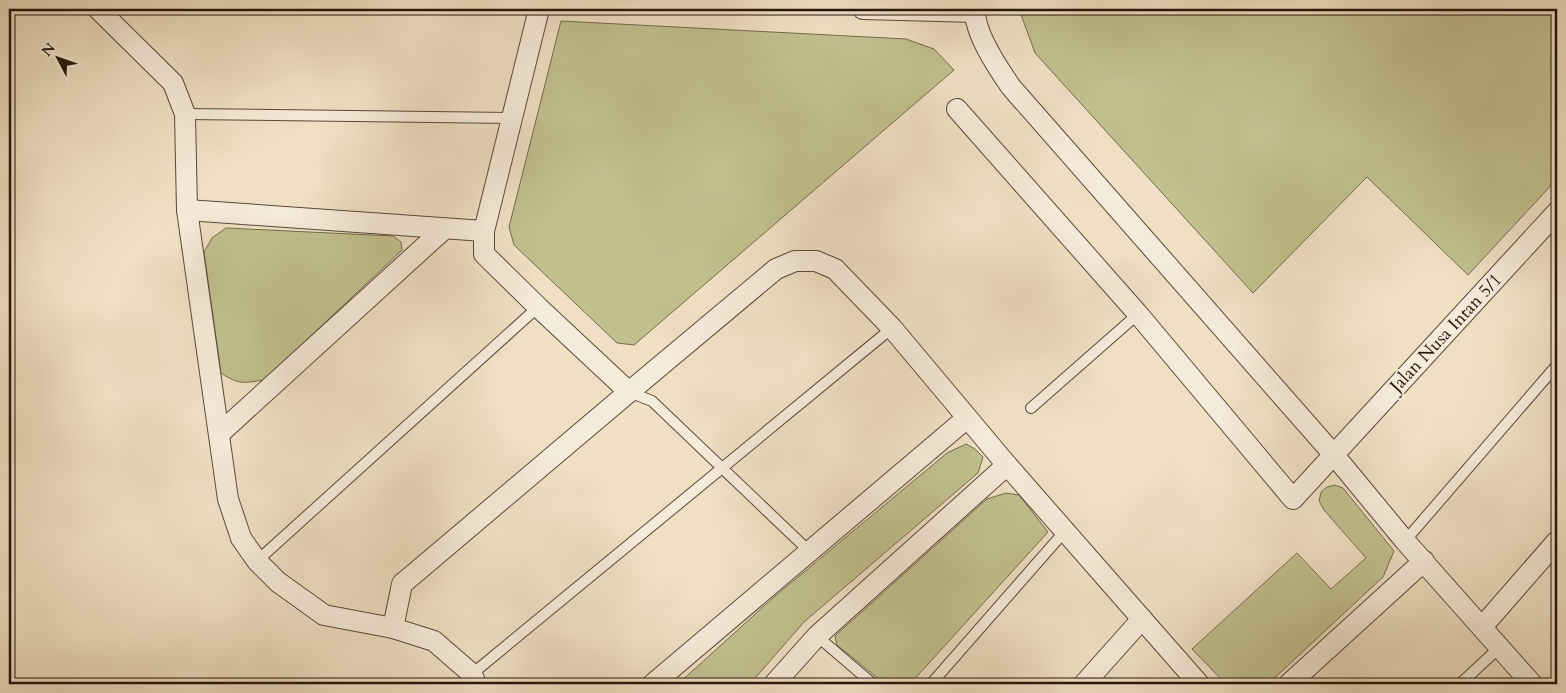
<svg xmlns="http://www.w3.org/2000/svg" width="1566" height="693" font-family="Cardo,serif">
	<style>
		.green { fill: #c1c08f; stroke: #746a4d }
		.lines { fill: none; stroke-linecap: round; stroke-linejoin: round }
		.lane-casing { stroke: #584839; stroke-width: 12 }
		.street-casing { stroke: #584839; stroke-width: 22 }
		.lane { stroke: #f5ebd9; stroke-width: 10 }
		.street { stroke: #f5ebd9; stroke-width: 20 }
		.labels { text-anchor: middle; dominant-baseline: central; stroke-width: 4; stroke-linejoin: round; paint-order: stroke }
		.street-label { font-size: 18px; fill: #26150b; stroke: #f5ebd9 }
	</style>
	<rect width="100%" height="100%" fill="#efe0c4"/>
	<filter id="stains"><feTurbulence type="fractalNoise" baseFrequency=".004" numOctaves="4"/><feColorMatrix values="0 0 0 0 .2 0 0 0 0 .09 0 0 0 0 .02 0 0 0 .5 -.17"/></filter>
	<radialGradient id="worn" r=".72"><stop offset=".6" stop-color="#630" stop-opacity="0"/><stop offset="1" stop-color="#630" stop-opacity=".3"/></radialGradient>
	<!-- green -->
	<g class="green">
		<polygon points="1019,9 1557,9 1557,179 1468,275 1367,177 1253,293 1035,53"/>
		<polygon points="561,21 906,39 934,49 954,70 634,345 617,343 514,245 509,227"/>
		<path d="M 226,228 L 393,236 L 401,242 L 402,250 L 264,380 C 244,383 239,385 221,373 L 204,252 L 212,238 Z"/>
		<polygon points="966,444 975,449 983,457 978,473 804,622 750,684 678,684 774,597 947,453"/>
		<polygon points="1335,485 1343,488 1394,551 1383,577 1268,684 1226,684 1192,649 1297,553 1331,589 1366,558 1324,510 1319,501 1321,492 1327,487"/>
		<polygon points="1006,493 1019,495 1048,532 910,684 885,684 837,645 835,636 987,499"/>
	</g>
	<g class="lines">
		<defs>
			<g id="lane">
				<polyline points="185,114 512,118"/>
				<polyline points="629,392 652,401 809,551"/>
				<polyline points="1031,408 1138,314"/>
				<polyline points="1405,541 1557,365"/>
				<polyline points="257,561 538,307"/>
				<polyline points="817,636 873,684"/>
				<polyline points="472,674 892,328"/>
				<polyline points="931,684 1065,531"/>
				<polyline points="1460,684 1500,647"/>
			</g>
			<g id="street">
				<polyline points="98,9 173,83 185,114 187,210 228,499 241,538 257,561 278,582 324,615 393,628 434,641 472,674 476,684"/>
				<polyline points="539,9 484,231 484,254 538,307 629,392 776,269 795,261 816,261 835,269 892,328 1007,465 1199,684"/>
				<polyline points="863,9 975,12"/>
				<path d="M 975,9 C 974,33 998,68 1011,87 L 1334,455 L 1405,541 L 1532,684"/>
				<polyline points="957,109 1138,314 1293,499 1557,212"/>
				<polyline points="187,210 484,231"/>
				<polyline points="219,434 444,229"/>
				<polyline points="1482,627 1557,541"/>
				<polyline points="393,628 402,584 629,392"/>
				<polyline points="653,684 967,418"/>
				<polyline points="774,684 817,636 1007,465"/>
				<polyline points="1084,684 1142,619"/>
				<polyline points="1289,684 1424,561"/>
			</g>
		</defs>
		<!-- lane casing -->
		<use href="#lane" class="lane-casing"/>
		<!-- street casing -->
		<use href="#street" class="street-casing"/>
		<!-- lane -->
		<use href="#lane" class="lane"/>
		<!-- street -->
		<use href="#street" class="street"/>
	</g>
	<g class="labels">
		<!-- street labels -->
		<g class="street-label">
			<text transform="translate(1446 333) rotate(-47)">Jalan Nusa Intan 5/1</text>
		</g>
	</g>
	<!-- margin -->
	<rect width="1566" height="693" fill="none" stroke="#efe0c4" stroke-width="30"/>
	<rect x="10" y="10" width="1546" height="673" fill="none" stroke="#26150b" stroke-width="2.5"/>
	<rect x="15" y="15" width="1536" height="663" fill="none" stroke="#26150b"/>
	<!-- north arrow -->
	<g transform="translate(58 58) rotate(311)" stroke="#f5ebd9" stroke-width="4" paint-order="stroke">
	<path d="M0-4L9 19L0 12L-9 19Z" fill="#26150b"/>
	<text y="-8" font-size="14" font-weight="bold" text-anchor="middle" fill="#26150b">N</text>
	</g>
	<rect width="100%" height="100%" filter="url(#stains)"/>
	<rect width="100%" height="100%" fill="url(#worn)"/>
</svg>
